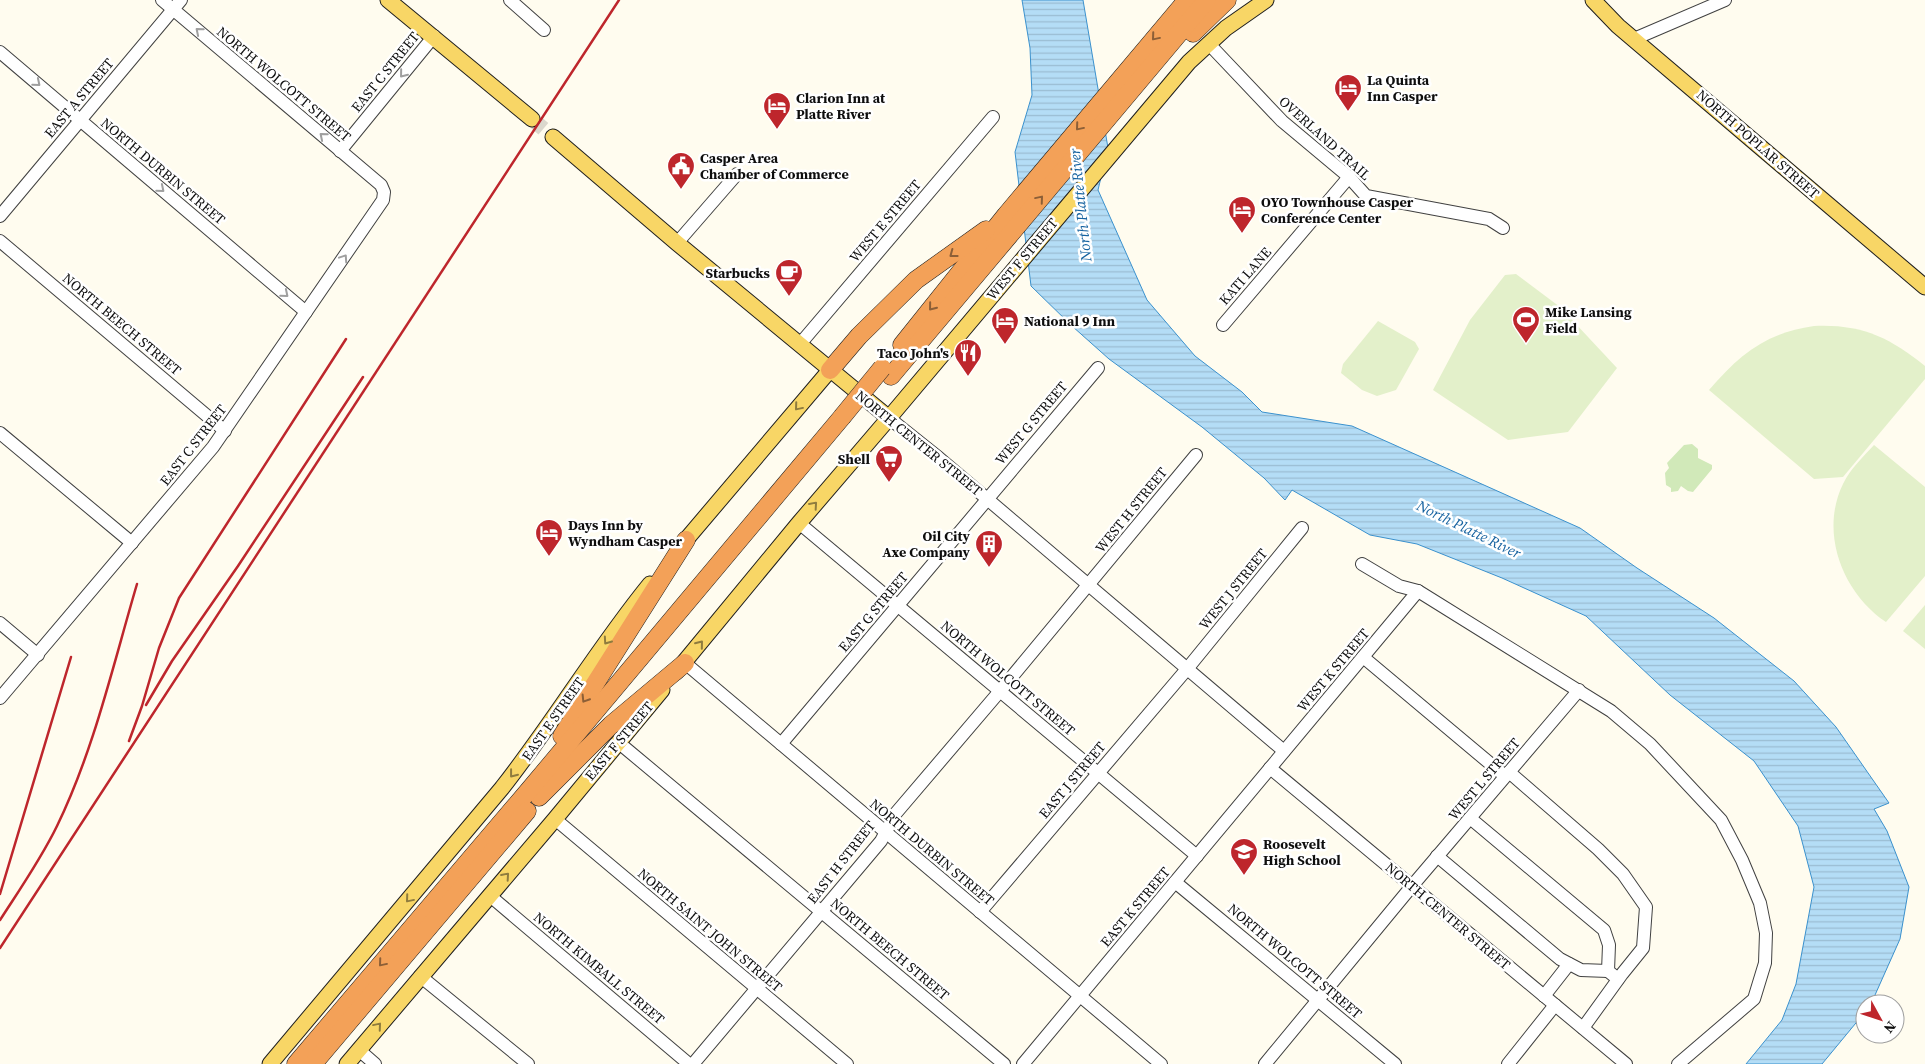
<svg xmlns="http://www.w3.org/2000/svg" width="1925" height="1064" font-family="'Source Serif 4',serif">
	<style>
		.park { fill: #d1e9b9 }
		.pitch { fill: #e3f0ca }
		.water { fill: url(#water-rules); stroke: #3b91cd }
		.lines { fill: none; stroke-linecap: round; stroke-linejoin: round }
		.major-tunnel { stroke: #dbd8cd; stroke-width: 15; stroke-dasharray: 15 8; stroke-linecap: butt }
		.minor-casing { stroke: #414141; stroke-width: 14 }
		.major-casing { stroke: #1f1f1f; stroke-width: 17 }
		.highway-casing { stroke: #1f1f1f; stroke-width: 19 }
		.minor { stroke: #fff; stroke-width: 12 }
		.major { stroke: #f8d666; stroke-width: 15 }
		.highway { stroke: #f3a158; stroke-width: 18 }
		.rail { stroke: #be262c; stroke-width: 2.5 }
		.highway-bridge-casing { stroke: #1f1f1f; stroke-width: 19; stroke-linecap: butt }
		.highway-bridge { stroke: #f3a158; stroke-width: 18 }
		.oneway { stroke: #9f9f9f }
		.oneway2 { stroke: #8c5f37 }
		.oneway3 { stroke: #8f7c3e }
		.labels { text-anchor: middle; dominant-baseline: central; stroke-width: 5; stroke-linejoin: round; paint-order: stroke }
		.street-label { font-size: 14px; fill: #0e0e0e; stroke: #fff }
		.poi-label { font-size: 14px; font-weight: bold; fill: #0e0e0e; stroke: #fff; text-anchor: start }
		.water-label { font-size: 15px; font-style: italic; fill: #1763a0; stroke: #fff }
	</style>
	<defs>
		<pattern id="water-rules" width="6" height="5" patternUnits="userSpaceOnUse" patternTransform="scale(1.25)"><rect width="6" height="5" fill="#b4ddf6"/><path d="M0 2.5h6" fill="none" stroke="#9abcd2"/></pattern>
	</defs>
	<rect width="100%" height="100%" fill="#fffcef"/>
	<!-- park -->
	<polygon class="park" points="1692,444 1698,449 1698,458 1712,465 1712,469 1693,492 1688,491 1681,486 1678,491 1671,492 1671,488 1666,485 1665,473 1669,468 1667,463 1684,445"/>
	<!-- pitch -->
	<g class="pitch">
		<polygon points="1516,274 1560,307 1617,368 1568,432 1508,440 1433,390 1470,320 1505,275"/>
		<polygon points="1378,321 1415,342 1419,349 1396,390 1377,396 1362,390 1341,373 1343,364"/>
		<path d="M 1814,326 C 1861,324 1889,337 1925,366 L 1925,379 L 1843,477 L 1814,479 L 1709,390 C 1740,354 1766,333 1814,326 Z"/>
		<path d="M 1874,445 L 1925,487 L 1925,576 L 1886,622 C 1843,593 1819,533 1843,484 C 1850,469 1863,457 1874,445 Z"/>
		<polygon points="1925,605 1925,649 1903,631"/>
	</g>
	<!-- water -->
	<polygon class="water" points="1022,0 1083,0 1108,148 1098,190 1147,300 1195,356 1242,392 1262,412 1352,426 1580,528 1637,568 1714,618 1794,681 1836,727 1889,803 1874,809 1887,831 1909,887 1900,939 1871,1004 1865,1004 1865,1012 1822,1064 1746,1064 1782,1020 1796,984 1814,887 1798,826 1754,761 1670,695 1586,616 1502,578 1417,544 1370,535 1292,490 1285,500 1264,478 1202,427 1109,359 1072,326 1031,286 1015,152 1032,95 1030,48"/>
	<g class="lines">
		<!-- major-tunnel -->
		<polyline class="major-tunnel" points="532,119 553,137"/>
		<defs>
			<g id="minor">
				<polyline points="510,0 544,30"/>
				<polyline points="1634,39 1725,0"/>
				<polyline points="1208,43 1282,121 1349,177 1366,196 1489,219 1503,228"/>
				<polyline points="0,52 306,312"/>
				<polyline points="340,151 434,36"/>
				<polyline points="0,216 181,0"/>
				<polyline points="0,241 225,431"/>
				<polyline points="677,243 737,174"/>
				<polyline points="1223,325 1349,177"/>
				<polyline points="800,344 993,117"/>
				<polyline points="889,418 939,458 1284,751"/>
				<polyline points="0,433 132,543"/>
				<polyline points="799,523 1197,856"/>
				<polyline points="1362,564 1399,586 1418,591 1611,711 1650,744 1721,820 1742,860 1760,903 1766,933 1765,963 1754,999 1678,1064"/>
				<polyline points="0,623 38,655"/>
				<polyline points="1363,657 1505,776"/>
				<polyline points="685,663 1161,1064"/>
				<polyline points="0,698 213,447 383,200 384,192 381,185 162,0"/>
				<polyline points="618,742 1004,1064"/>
				<polyline points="781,744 1098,368"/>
				<polyline points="1270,768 1626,1064"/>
				<polyline points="1509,772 1598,849 1623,874 1646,907 1643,948 1622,974 1583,1028"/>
				<polyline points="1470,818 1604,930 1609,945 1608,971 1618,979"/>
				<polyline points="555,819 847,1064"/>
				<polyline points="1437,856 1560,959 1581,970 1608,971"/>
				<polyline points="1175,882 1395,1064"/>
				<polyline points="489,895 689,1064"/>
				<polyline points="980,912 1187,669 1302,528"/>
				<polyline points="420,976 528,1064"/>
				<polyline points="1544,996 1569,964"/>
				<polyline points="359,1050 375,1064"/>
				<polyline points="693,1064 881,841 896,813 1000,691 1196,455"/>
				<polyline points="1023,1064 1418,591"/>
				<polyline points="1265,1064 1412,886 1579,690"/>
				<polyline points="1508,1064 1555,1005"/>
			</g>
			<g id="major">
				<polyline points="388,0 532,119"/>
				<polyline points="1593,0 1618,26 1925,287"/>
				<polyline points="553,137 677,243 889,418"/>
				<polyline points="679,548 830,370"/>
				<polyline points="676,672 799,523 889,418 1189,62 1226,28 1266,0"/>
				<path d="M 270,1064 L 502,788 C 554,722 597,649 650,584"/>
				<polyline points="347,1064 555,819 662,690"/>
			</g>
			<g id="highway">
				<polyline points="1193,33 1227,0"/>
				<polyline points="902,345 1006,215 1187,0"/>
				<polyline points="830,370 859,336 916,280 986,230"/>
				<polyline points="891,376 1207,0"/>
				<polyline points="562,736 686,540"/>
				<polyline points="539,797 611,725 685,663"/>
				<polyline points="296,1064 530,789 842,417"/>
				<polyline points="313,1064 527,811"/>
			</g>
		</defs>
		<!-- minor casing -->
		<use href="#minor" class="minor-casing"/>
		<!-- major casing -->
		<use href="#major" class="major-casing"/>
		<!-- highway casing -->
		<use href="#highway" class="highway-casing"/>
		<!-- minor -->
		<use href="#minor" class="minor"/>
		<!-- major -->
		<use href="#major" class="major"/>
		<!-- highway -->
		<use href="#highway" class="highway"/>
		<!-- rail -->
		<g class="rail">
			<polyline points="146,705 172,661 238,566 363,377"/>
			<polyline points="129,741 142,706 159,648 179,598 346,339"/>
			<polyline points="0,894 71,657"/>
			<path d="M 0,920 C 20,889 41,859 57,826 C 94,750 113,665 137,584"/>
			<polyline points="0,948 619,0"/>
		</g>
		<defs>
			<polyline id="highway-bridge" points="842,417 882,368"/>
		</defs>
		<!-- highway-bridge casing -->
		<use href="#highway-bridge" class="highway-bridge-casing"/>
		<!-- highway-bridge -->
		<use href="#highway-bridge" class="highway-bridge"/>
	</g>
	<!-- one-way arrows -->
	<defs><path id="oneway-chevron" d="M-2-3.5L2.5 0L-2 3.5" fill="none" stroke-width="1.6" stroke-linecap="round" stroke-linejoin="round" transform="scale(1.25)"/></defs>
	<g class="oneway">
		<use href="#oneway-chevron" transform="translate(199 31) rotate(-140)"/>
		<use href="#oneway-chevron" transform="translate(403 74) rotate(129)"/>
		<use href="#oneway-chevron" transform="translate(37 83) rotate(40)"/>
		<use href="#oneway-chevron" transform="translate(323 136) rotate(-140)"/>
		<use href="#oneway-chevron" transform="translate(161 189) rotate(40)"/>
		<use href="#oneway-chevron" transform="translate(344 258) rotate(-56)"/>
		<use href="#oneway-chevron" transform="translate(285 294) rotate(40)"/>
	</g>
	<g class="oneway2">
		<use href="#oneway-chevron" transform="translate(1155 37) rotate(130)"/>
		<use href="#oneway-chevron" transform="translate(1079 127) rotate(130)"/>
		<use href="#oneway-chevron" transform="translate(1040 199) rotate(-50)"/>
		<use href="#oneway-chevron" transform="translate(953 254) rotate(143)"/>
		<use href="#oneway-chevron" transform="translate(932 307) rotate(129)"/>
		<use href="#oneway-chevron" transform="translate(585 699) rotate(122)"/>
		<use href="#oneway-chevron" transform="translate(382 963) rotate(130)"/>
	</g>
	<g class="oneway3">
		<use href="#oneway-chevron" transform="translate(798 407) rotate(130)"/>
		<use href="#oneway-chevron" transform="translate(814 505) rotate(-49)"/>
		<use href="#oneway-chevron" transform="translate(607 641) rotate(125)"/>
		<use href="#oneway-chevron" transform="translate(700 644) rotate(-51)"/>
		<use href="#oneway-chevron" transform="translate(513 774) rotate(128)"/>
		<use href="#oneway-chevron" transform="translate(506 876) rotate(-49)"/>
		<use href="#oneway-chevron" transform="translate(409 899) rotate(130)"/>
		<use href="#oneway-chevron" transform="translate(378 1026) rotate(-50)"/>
	</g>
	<!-- icons -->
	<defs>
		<symbol id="hotel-pin" viewBox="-11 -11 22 30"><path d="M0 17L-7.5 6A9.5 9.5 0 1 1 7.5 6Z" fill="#be262c" stroke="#fff"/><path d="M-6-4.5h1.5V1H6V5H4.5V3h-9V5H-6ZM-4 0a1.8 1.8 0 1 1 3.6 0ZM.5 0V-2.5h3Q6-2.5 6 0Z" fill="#fff"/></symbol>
		<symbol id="civic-pin" viewBox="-11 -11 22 30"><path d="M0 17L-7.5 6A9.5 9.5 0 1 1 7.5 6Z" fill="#be262c" stroke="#fff"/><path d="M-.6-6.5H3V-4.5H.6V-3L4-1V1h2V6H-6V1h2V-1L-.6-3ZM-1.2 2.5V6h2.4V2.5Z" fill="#fff"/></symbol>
		<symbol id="cafe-pin" viewBox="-11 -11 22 30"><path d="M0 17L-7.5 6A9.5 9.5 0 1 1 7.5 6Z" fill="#be262c" stroke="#fff"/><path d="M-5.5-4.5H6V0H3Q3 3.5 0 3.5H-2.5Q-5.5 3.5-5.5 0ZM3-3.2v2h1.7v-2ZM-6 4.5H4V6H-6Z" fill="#fff"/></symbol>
		<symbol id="stadium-pin" viewBox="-11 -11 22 30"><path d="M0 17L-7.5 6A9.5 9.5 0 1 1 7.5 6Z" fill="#be262c" stroke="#fff"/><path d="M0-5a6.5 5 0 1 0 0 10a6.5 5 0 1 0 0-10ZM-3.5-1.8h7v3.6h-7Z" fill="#fff"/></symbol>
		<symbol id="restaurant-pin" viewBox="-11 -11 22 30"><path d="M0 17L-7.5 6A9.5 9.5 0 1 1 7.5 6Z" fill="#be262c" stroke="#fff"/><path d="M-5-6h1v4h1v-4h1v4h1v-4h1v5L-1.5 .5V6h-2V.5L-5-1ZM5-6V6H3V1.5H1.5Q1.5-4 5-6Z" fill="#fff"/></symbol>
		<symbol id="supermarket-pin" viewBox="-11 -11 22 30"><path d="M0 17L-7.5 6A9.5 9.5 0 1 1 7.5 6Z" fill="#be262c" stroke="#fff"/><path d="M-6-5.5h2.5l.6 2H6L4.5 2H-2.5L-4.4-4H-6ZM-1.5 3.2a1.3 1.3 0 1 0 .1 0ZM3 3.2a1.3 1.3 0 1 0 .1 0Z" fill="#fff"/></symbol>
		<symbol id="building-pin" viewBox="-11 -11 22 30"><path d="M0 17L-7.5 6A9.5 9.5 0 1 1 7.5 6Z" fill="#be262c" stroke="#fff"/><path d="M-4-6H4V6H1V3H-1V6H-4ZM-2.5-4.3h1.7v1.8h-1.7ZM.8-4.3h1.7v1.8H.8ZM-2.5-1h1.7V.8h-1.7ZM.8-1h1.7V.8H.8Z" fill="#fff"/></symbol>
		<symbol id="school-pin" viewBox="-11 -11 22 30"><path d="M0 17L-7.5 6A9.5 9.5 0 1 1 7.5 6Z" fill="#be262c" stroke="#fff"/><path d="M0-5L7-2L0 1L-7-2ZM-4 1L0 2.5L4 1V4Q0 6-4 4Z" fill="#fff"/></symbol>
	</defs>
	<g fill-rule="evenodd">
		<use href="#hotel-pin" x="1332" y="72" width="32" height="43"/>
		<use href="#hotel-pin" x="761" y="90" width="32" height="43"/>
		<use href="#civic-pin" x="665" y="150" width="32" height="43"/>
		<use href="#hotel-pin" x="1226" y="194" width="32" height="43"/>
		<use href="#cafe-pin" x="773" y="257" width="32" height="43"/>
		<use href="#stadium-pin" x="1510" y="304" width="32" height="43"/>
		<use href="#hotel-pin" x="989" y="305" width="32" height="43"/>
		<use href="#restaurant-pin" x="952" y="337" width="32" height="43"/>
		<use href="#supermarket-pin" x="873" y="443" width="32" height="43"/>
		<use href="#hotel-pin" x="533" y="517" width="32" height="43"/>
		<use href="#building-pin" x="973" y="528" width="32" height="43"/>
		<use href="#school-pin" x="1228" y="836" width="32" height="43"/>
	</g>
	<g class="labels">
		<!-- street labels -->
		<g class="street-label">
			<text transform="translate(385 72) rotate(-51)">EAST C STREET</text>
			<text transform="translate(284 84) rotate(40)">NORTH WOLCOTT STREET</text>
			<text transform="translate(79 98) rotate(-50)">EAST A STREET</text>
			<text transform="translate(1325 138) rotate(42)">OVERLAND TRAIL</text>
			<text transform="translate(1758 144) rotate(41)">NORTH POPLAR STREET</text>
			<text transform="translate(163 171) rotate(40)">NORTH DURBIN STREET</text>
			<text transform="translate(885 221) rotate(-50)">WEST E STREET</text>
			<text transform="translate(1022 259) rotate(-50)">WEST F STREET</text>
			<text transform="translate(1245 276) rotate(-49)">KATI LANE</text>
			<text transform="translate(122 324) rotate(40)">NORTH BEECH STREET</text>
			<text transform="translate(1031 423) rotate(-50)">WEST G STREET</text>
			<text transform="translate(919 443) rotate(39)">NORTH CENTER STREET</text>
			<text transform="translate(193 445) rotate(-52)">EAST C STREET</text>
			<text transform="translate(1131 510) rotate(-51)">WEST H STREET</text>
			<text transform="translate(1233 589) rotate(-51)">WEST J STREET</text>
			<text transform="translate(873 612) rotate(-50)">EAST G STREET</text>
			<text transform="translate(1333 670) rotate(-50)">WEST K STREET</text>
			<text transform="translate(1008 678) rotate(40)">NORTH WOLCOTT STREET</text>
			<text transform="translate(553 719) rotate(-55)">EAST E STREET</text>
			<text transform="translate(619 741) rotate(-50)">EAST F STREET</text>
			<text transform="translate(1484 779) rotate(-50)">WEST L STREET</text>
			<text transform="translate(1072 780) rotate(-50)">EAST J STREET</text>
			<text transform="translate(932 852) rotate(40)">NORTH DURBIN STREET</text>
			<text transform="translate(841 862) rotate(-52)">EAST H STREET</text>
			<text transform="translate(1135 907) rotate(-50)">EAST K STREET</text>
			<text transform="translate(1448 916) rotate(40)">NORTH CENTER STREET</text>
			<text transform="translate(710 930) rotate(40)">NORTH SAINT JOHN STREET</text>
			<text transform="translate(890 949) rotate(40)">NORTH BEECH STREET</text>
			<text transform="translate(1295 961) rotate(40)">NORTH WOLCOTT STREET</text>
			<text transform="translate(599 968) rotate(40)">NORTH KIMBALL STREET</text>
		</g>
		<!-- poi labels -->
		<g class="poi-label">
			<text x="1367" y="80">La Quinta<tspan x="1367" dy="16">Inn Casper</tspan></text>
			<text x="796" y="98">Clarion Inn at<tspan x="796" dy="16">Platte River</tspan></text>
			<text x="700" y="158">Casper Area<tspan x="700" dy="16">Chamber of Commerce</tspan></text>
			<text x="1261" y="202">OYO Townhouse Casper<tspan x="1261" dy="16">Conference Center</tspan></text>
			<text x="770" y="273" text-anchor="end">Starbucks</text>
			<text x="1545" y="312">Mike Lansing<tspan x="1545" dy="16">Field</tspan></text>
			<text x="1024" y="321">National 9 Inn</text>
			<text x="949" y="353" text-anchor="end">Taco John's</text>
			<text x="870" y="459" text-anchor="end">Shell</text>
			<text x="568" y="525">Days Inn by<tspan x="568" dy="16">Wyndham Casper</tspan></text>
			<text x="970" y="536" text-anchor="end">Oil City<tspan x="970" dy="16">Axe Company</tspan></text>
			<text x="1263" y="844">Roosevelt<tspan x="1263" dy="16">High School</tspan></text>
		</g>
		<!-- water labels -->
		<g class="water-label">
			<text transform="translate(1080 205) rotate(-96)">North Platte River</text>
			<text transform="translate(1469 529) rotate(26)">North Platte River</text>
		</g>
	</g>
	<!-- north arrow -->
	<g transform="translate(1880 1019) rotate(130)"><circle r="24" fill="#ffffff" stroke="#9f9f9f"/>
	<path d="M0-4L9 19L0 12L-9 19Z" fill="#be262c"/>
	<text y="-8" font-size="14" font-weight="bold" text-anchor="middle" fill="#0e0e0e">N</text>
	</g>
</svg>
